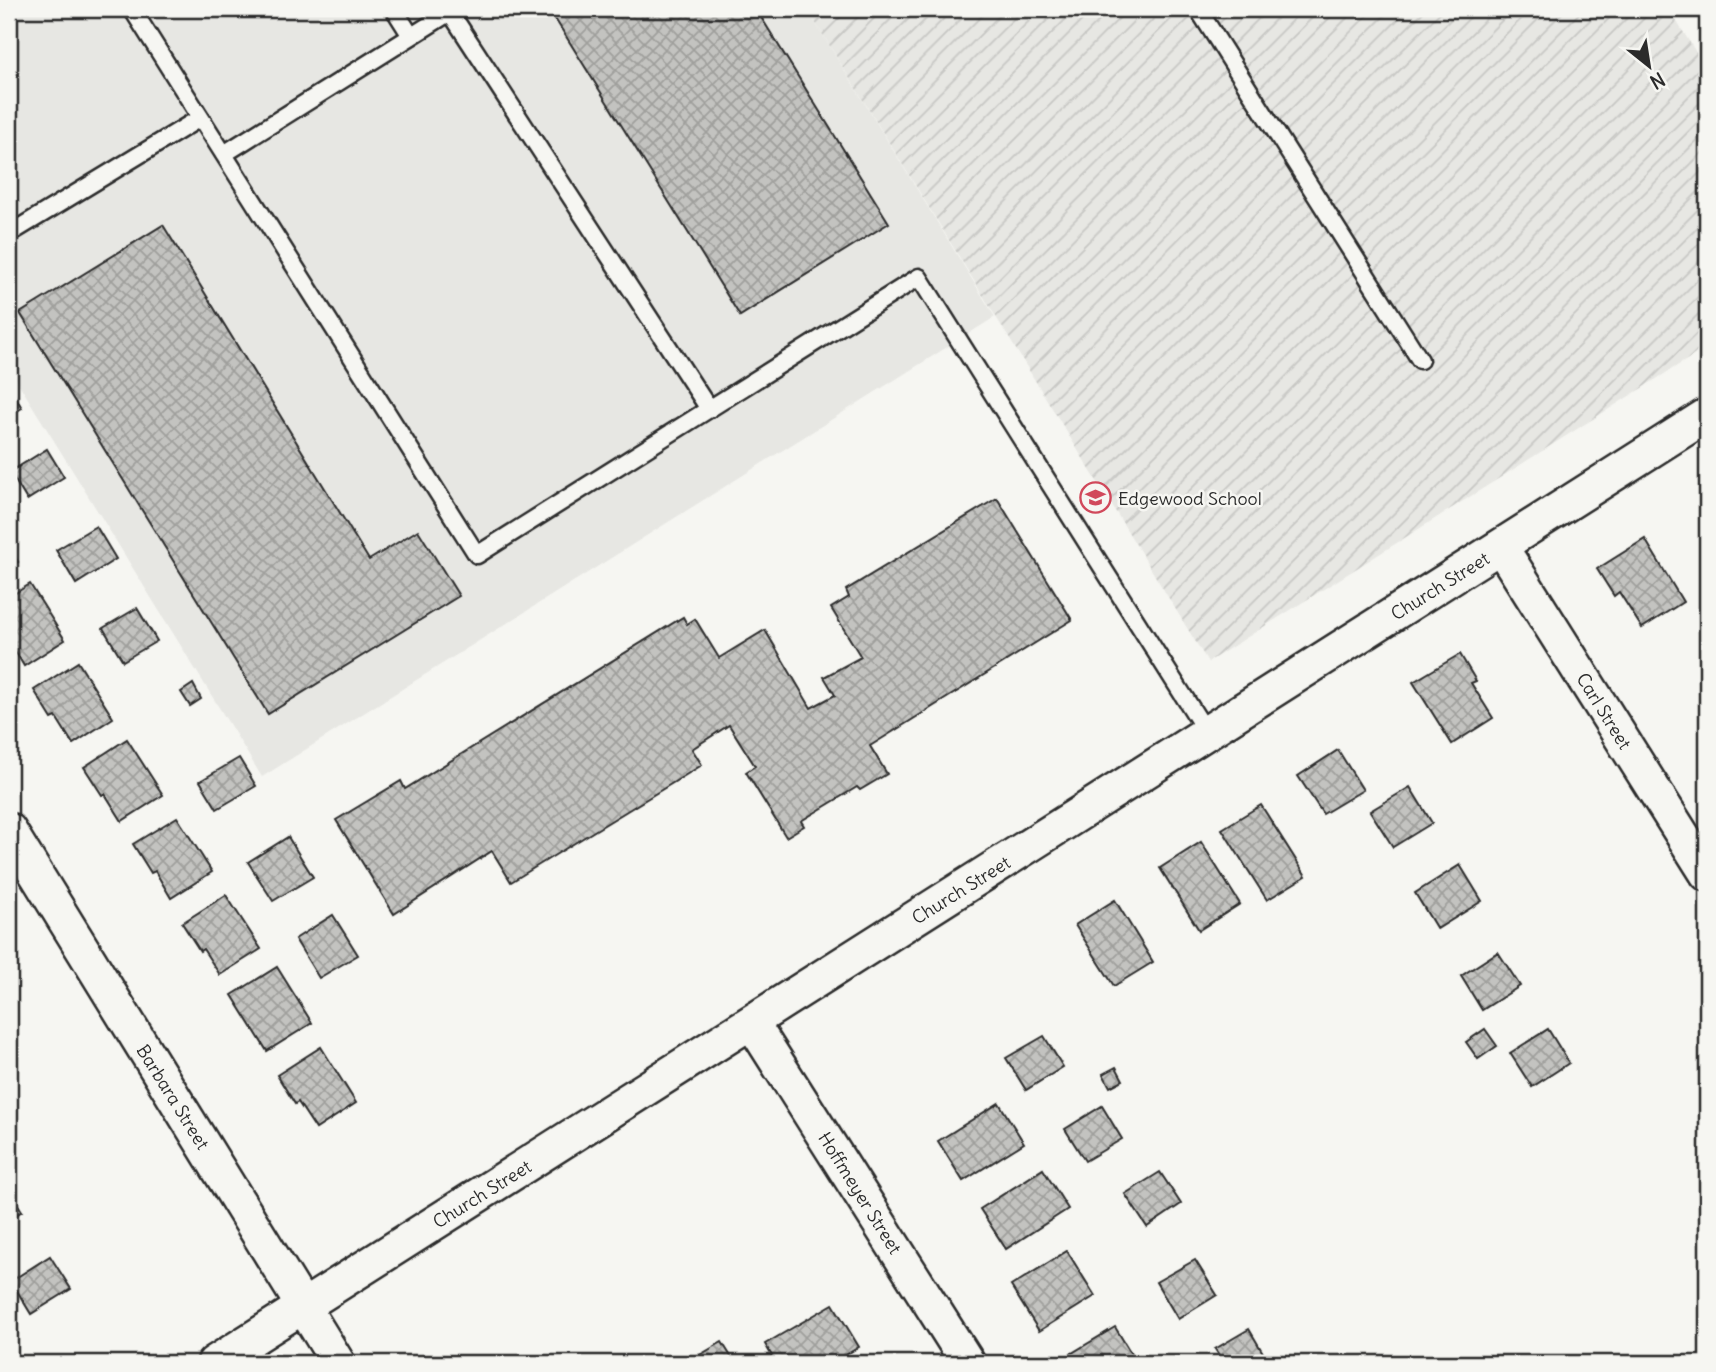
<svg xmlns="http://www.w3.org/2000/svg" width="1716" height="1372" font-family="Delius,sans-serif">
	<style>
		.built { fill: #e7e7e3 }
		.industrial { fill: url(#industrial-furrows) }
		.building { fill: url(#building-cross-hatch); stroke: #2b2b2b; stroke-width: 2 }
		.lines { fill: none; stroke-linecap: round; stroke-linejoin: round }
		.service-casing { stroke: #2b2b2b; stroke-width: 21 }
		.minor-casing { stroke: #2b2b2b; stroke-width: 38 }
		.service { stroke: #f6f6f2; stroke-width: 16 }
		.minor { stroke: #f6f6f2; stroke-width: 33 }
		.labels { text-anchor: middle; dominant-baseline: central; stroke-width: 5; stroke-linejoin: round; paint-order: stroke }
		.poi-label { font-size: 18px; fill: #2b2b2b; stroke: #f6f6f2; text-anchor: start }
		.street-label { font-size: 18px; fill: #2b2b2b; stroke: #f6f6f2 }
	</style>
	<defs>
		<pattern id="industrial-furrows" width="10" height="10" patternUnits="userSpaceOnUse" patternTransform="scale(1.75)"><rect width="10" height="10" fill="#e7e7e3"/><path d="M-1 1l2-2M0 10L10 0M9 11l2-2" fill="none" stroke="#c6c6c3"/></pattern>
		<pattern id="building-cross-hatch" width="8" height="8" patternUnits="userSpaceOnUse" patternTransform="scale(1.75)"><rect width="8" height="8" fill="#c3c3c0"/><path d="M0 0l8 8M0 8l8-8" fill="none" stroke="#9f9f9c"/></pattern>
	</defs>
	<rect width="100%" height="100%" fill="#f6f6f2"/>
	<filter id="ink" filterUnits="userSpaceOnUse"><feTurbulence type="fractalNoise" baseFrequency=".0143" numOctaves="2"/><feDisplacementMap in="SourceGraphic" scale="14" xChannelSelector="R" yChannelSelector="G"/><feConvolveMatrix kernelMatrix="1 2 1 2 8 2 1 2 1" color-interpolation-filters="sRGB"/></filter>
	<g filter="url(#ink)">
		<!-- built -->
		<polygon class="built" points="9,9 807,9 995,317 262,777 9,368"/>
		<!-- industrial -->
		<polygon class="industrial" points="807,9 1669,9 1707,70 1707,347 1208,662"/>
		<!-- building -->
		<g class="building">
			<polygon points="549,9 756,9 889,223 740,316"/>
			<polygon points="163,225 369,560 418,530 459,596 268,714 20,313"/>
			<polygon points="9,386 22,408 9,416"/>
			<polygon points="47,449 64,477 27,500 10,472"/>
			<polygon points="997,498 1072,620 870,746 887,774 860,790 857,787 801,821 804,826 786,837 746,772 755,766 729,725 692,749 702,765 511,882 492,851 394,914 336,820 401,781 405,789 683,617 687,624 695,619 719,658 765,630 811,708 835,695 824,677 861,657 831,608 849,597 846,590"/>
			<polygon points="96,526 116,559 76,584 56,550"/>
			<polygon points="1645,539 1683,602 1642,628 1619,592 1614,596 1597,569"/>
			<polygon points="9,547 18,562 9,568"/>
			<polygon points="30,584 65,640 24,666 9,641 9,597"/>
			<polygon points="137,608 157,641 123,661 103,628"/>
			<polygon points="1460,654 1476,681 1471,683 1493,718 1452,744 1413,682"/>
			<polygon points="78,662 113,718 73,744 56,717 52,719 34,690"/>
			<polygon points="193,684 201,699 190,706 181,692"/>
			<polygon points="127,739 163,795 122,821 105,794 102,795 84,767"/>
			<polygon points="1338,750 1363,790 1323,814 1298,776"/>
			<polygon points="239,758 256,786 217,809 200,781"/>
			<polygon points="1410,787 1432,823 1393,847 1370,811"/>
			<polygon points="1261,805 1306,876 1267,900 1222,829"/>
			<polygon points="177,817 212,872 171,898 155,871 151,873 133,844"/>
			<polygon points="288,837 313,877 273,901 248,862"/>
			<polygon points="1201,842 1240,904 1199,930 1160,868"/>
			<polygon points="1460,865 1482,901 1437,929 1415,893"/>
			<polygon points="226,895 261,949 220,975 203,949 200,951 182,923"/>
			<polygon points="1115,900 1153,962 1114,986 1075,925"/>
			<polygon points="333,915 358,955 319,978 295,939"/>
			<polygon points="1498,952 1520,986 1482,1010 1461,976"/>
			<polygon points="277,967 312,1023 267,1051 232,995"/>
			<polygon points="1485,1029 1497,1046 1478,1059 1466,1042"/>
			<polygon points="1548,1029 1569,1063 1532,1087 1510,1053"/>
			<polygon points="1044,1036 1063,1067 1026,1090 1006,1058"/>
			<polygon points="321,1047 356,1103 316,1129 298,1102 295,1104 277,1075"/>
			<polygon points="1116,1067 1123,1080 1110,1087 1103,1074"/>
			<polygon points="999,1103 1024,1143 963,1181 938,1141"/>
			<polygon points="1102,1106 1122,1139 1085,1161 1065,1129"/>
			<polygon points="1043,1169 1068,1209 1006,1249 980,1209"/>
			<polygon points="1160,1172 1181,1204 1147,1227 1125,1194"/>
			<polygon points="9,1190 22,1211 9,1220"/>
			<polygon points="1067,1251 1095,1296 1039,1331 1011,1286"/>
			<polygon points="50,1256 71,1289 31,1314 11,1281"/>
			<polygon points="1195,1260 1217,1295 1178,1319 1156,1282"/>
			<polygon points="833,1304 859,1347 832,1363 776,1363 765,1344"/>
			<polygon points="1115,1327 1137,1363 1060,1363 1059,1361"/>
			<polygon points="1249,1329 1269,1363 1224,1363 1215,1349"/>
			<polygon points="722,1342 735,1363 689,1363 688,1362"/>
		</g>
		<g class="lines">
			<defs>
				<g id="service">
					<polyline points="132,9 477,555 919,277 1207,733"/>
					<polyline points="394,9 411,36"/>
					<polyline points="1198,9 1420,360"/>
					<polyline points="224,154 450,12 709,409"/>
					<polyline points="9,234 200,118"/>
				</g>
				<g id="minor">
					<polyline points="1501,547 1707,874"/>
					<polyline points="9,830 338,1363"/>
					<polyline points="752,1023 968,1363"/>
					<polyline points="214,1363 1707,415"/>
				</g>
			</defs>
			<!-- service casing -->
			<use href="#service" class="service-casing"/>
			<!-- minor casing -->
			<use href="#minor" class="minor-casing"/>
			<!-- service -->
			<use href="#service" class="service"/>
			<!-- minor -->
			<use href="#minor" class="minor"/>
		</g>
	</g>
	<!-- icons -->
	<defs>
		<symbol id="school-ring" viewBox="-11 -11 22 22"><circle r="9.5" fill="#f6f6f2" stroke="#d1495b" stroke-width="1.5"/><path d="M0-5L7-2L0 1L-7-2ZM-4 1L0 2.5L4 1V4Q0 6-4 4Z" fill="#d1495b"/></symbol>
	</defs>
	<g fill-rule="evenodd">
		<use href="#school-ring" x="1078" y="480" width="35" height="35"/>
	</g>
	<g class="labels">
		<!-- poi labels -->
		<g class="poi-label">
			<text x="1118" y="498">Edgewood School</text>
		</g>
		<!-- street labels -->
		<g class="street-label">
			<text transform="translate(1440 586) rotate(-32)">Church Street</text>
			<text transform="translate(1604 711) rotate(58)">Carl Street</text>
			<text transform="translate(961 890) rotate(-32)">Church Street</text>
			<text transform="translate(173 1097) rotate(58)">Barbara Street</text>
			<text transform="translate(860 1193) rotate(58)">Hoffmeyer Street</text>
			<text transform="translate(482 1194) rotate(-32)">Church Street</text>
		</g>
	</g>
	<!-- margin -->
	<rect width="1716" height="1372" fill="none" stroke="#f6f6f2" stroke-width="35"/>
	<rect x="18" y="18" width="1681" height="1337" fill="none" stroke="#2b2b2b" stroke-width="2.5" filter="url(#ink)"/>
	<!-- north arrow -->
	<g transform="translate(1649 66) rotate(150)" stroke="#f6f6f2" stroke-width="5" paint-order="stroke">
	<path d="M0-5L12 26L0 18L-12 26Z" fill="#2b2b2b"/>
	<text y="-10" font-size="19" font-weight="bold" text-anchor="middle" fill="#2b2b2b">N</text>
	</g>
</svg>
